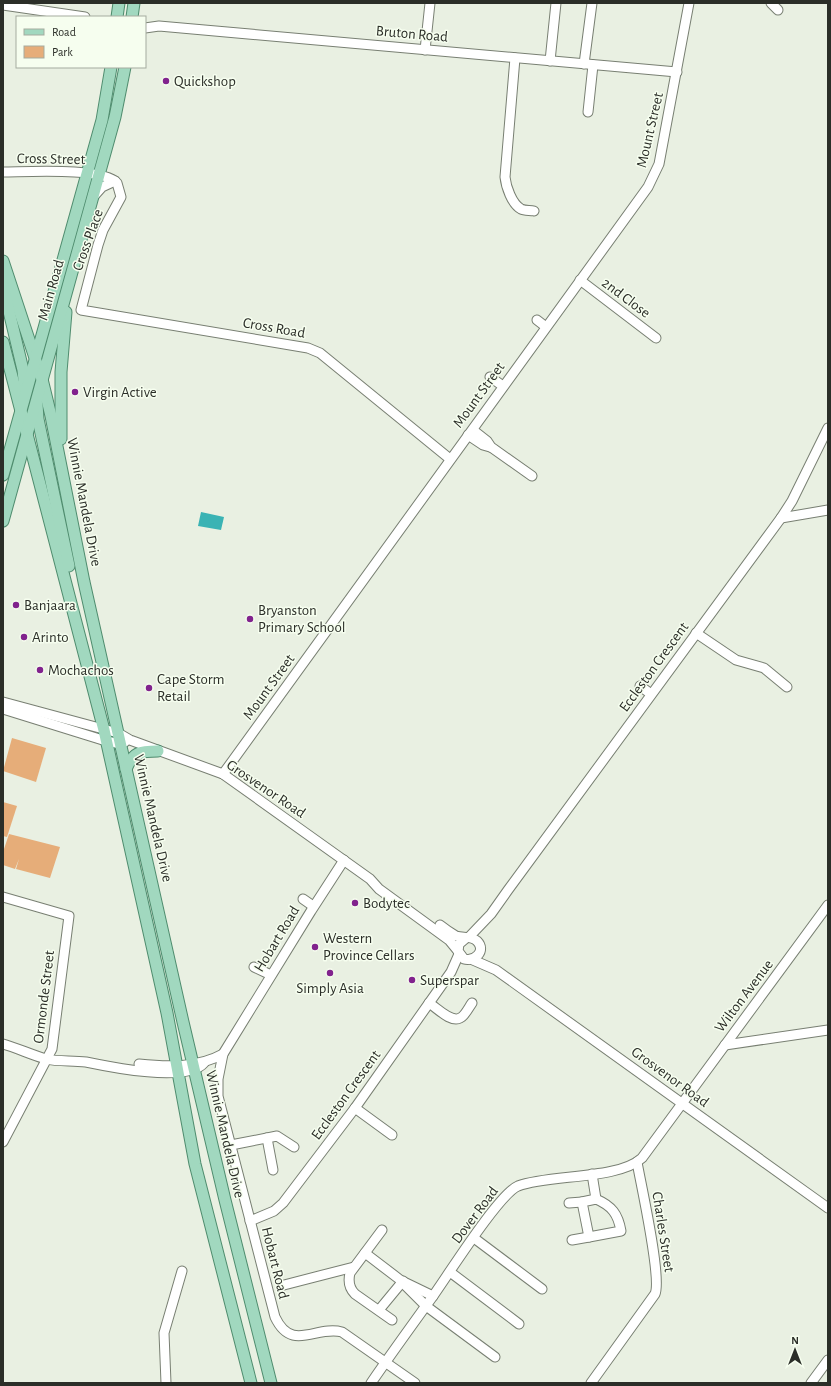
<svg xmlns="http://www.w3.org/2000/svg" width="831" height="1386" font-family="'Alegreya Sans',sans-serif">
	<style>
		.green { fill: #e6ad79 }
		.water { fill: #3ab3b4 }
		.lines { fill: none; stroke-linecap: round; stroke-linejoin: round }
		.minor-casing { stroke: #787f72; stroke-width: 11 }
		.major-casing { stroke: #4f8c6e; stroke-width: 13 }
		.minor { stroke: #fff; stroke-width: 9 }
		.major { stroke: #a1d8bf; stroke-width: 11 }
		.poi-dot { fill: #81228d; stroke: #f6feef; stroke-width: 1.5 }
		.labels { text-anchor: middle; dominant-baseline: central; stroke-width: 3; stroke-linejoin: round; paint-order: stroke }
		.street-label { font-size: 15px; fill: #2b2e28; stroke: #f6feef }
		.poi-label { font-size: 15px; fill: #2b2e28; stroke: #f6feef; text-anchor: start }
	</style>
	<rect width="100%" height="100%" fill="#e9f0e2"/>
	<!-- green -->
	<g class="green">
		<polygon points="12,738 46,748 36,782 3,771"/>
		<polygon points="3,802 17,806 7,837 3,836"/>
		<polygon points="9,834 60,847 50,878 16,869 19,859 15,869 3,865 3,852"/>
	</g>
	<!-- water -->
	<polygon class="water" points="201,512 224,517 221,530 198,526"/>
	<g class="lines">
		<defs>
			<g id="minor">
				<polyline points="771,3 778,10"/>
				<polyline points="3,5 85,17"/>
				<polyline points="145,28 159,26 677,72"/>
				<polyline points="425,50 430,3"/>
				<path d="M 515,58 L 505,177 C 506,187 512,204 521,209 C 525,211 530,210 534,211"/>
				<polyline points="550,61 556,3"/>
				<polyline points="584,64 592,3"/>
				<polyline points="588,112 593,65"/>
				<path d="M 3,172 C 26,172 103,167 117,183 L 121,197 L 103,230 L 98,245 L 81,310 L 308,348 L 320,353 L 450,459"/>
				<polyline points="93,197 102,187 115,181"/>
				<polyline points="580,280 656,338"/>
				<polyline points="537,320 546,327"/>
				<polyline points="490,377 503,386"/>
				<polyline points="473,430 487,441 491,447 532,476"/>
				<polyline points="468,435 483,445 490,447"/>
				<polyline points="781,518 828,510"/>
				<polyline points="696,633 736,660 764,668 787,687"/>
				<polyline points="640,686 651,694"/>
				<polyline points="3,702 118,733 130,740 223,774 370,879 379,889 449,940 458,951"/>
				<polyline points="3,709 106,741 121,744 125,742"/>
				<polyline points="223,774 648,187 659,164 689,3"/>
				<path d="M 344,860 L 311,911 L 223,1054 L 218,1079 L 218,1096 L 275,1317 C 292,1353 316,1325 342,1332 L 415,1383"/>
				<polyline points="3,897 69,916 52,1049 3,1142"/>
				<polyline points="303,899 313,906"/>
				<path d="M 440,925 C 445,929 451,933 456,936 C 463,938 472,936 477,941 C 487,951 474,962 464,959 L 458,951 L 459,944 L 466,938"/>
				<polyline points="469,937 491,914 508,890 781,518 792,501 828,428"/>
				<polyline points="473,960 496,970 828,1208"/>
				<polyline points="254,967 271,975"/>
				<path d="M 429,1003 C 437,1008 451,1023 460,1018 C 465,1016 469,1007 472,1003"/>
				<path d="M 3,1044 C 17,1048 32,1055 46,1059 C 59,1062 73,1060 86,1062 C 110,1067 187,1083 204,1063"/>
				<polyline points="725,1045 828,1030"/>
				<path d="M 139,1064 C 167,1067 198,1068 223,1054"/>
				<polyline points="355,1108 392,1135"/>
				<polyline points="267,1138 273,1170"/>
				<polyline points="231,1145 277,1136 294,1147"/>
				<path d="M 592,1174 L 596,1199 C 612,1206 618,1214 621,1231 L 589,1237 L 582,1202 L 596,1199"/>
				<polyline points="569,1203 582,1202"/>
				<polyline points="250,1221 274,1211 283,1203 355,1108 451,972 459,954"/>
				<path d="M 382,1230 L 350,1273 C 348,1281 349,1288 355,1294 L 392,1320"/>
				<polyline points="474,1238 542,1289"/>
				<polyline points="572,1240 589,1237"/>
				<polyline points="365,1253 399,1279 426,1306 495,1357"/>
				<polyline points="450,1272 519,1324"/>
				<polyline points="404,1282 433,1296"/>
				<polyline points="284,1285 354,1267"/>
				<polyline points="379,1310 403,1281"/>
				<polyline points="166,1383 164,1333 182,1271"/>
				<path d="M 371,1383 C 391,1354 412,1325 433,1296 C 448,1275 499,1194 518,1186 C 550,1174 618,1180 642,1158 L 828,905"/>
				<path d="M 591,1383 L 655,1294 C 662,1278 641,1185 637,1162"/>
				<polyline points="811,1383 828,1360"/>
			</g>
			<g id="major">
				<polyline points="117,17 119,3"/>
				<polyline points="132,17 134,3"/>
				<polyline points="3,261 42,379 51,416 84,582 183,1022 225,1200 271,1383"/>
				<polyline points="3,286 23,370 25,390"/>
				<polyline points="3,342 104,730 167,1013 195,1164 251,1383"/>
				<polyline points="37,404 38,419 69,566"/>
				<polyline points="61,439 61,372 66,312"/>
				<polyline points="3,475 102,120 111,67"/>
				<polyline points="3,521 115,117 125,67"/>
				<path d="M 126,769 C 133,752 140,751 158,751"/>
			</g>
		</defs>
		<!-- minor casing -->
		<use href="#minor" class="minor-casing"/>
		<!-- major casing -->
		<use href="#major" class="major-casing"/>
		<!-- minor -->
		<use href="#minor" class="minor"/>
		<!-- major -->
		<use href="#major" class="major"/>
	</g>
	<!-- markers -->
	<g class="poi-dot">
		<circle cx="166" cy="81" r="4"/>
		<circle cx="75" cy="392" r="4"/>
		<circle cx="16" cy="605" r="4"/>
		<circle cx="250" cy="619" r="4"/>
		<circle cx="24" cy="637" r="4"/>
		<circle cx="40" cy="670" r="4"/>
		<circle cx="149" cy="688" r="4"/>
		<circle cx="355" cy="903" r="4"/>
		<circle cx="315" cy="947" r="4"/>
		<circle cx="330" cy="973" r="4"/>
		<circle cx="412" cy="980" r="4"/>
	</g>
	<g class="labels">
		<!-- street labels -->
		<g class="street-label">
			<text transform="translate(412 34) rotate(5)">Bruton Road</text>
			<text transform="translate(650 130) rotate(-77)">Mount Street</text>
			<text transform="translate(51 159) rotate(1)">Cross Street</text>
			<text transform="translate(88 240) rotate(-70)">Cross Place</text>
			<text transform="translate(51 290) rotate(-74)">Main Road</text>
			<text transform="translate(626 298) rotate(37)">2nd Close</text>
			<text transform="translate(274 328) rotate(10)">Cross Road</text>
			<text transform="translate(479 395) rotate(-54)">Mount Street</text>
			<text transform="translate(84 502) rotate(79)">Winnie Mandela Drive</text>
			<text transform="translate(654 667) rotate(-54)">Eccleston Crescent</text>
			<text transform="translate(269 687) rotate(-54)">Mount Street</text>
			<text transform="translate(266 789) rotate(34)">Grosvenor Road</text>
			<text transform="translate(153 818) rotate(77)">Winnie Mandela Drive</text>
			<text transform="translate(277 939) rotate(-59)">Hobart Road</text>
			<text transform="translate(744 996) rotate(-53)">Wilton Avenue</text>
			<text transform="translate(44 997) rotate(-83)">Ormonde Street</text>
			<text transform="translate(670 1077) rotate(36)">Grosvenor Road</text>
			<text transform="translate(346 1095) rotate(-54)">Eccleston Crescent</text>
			<text transform="translate(225 1134) rotate(77)">Winnie Mandela Drive</text>
			<text transform="translate(475 1215) rotate(-53)">Dover Road</text>
			<text transform="translate(663 1232) rotate(81)">Charles Street</text>
			<text transform="translate(275 1263) rotate(76)">Hobart Road</text>
		</g>
		<!-- poi labels -->
		<g class="poi-label">
			<text x="174" y="81">Quickshop</text>
			<text x="83" y="392">Virgin Active</text>
			<text x="24" y="605">Banjaara</text>
			<text x="258" y="610">Bryanston<tspan x="258" dy="17">Primary School</tspan></text>
			<text x="32" y="637">Arinto</text>
			<text x="48" y="670">Mochachos</text>
			<text x="157" y="679">Cape Storm<tspan x="157" dy="17">Retail</tspan></text>
			<text x="363" y="903">Bodytec</text>
			<text x="323" y="938">Western<tspan x="323" dy="17">Province Cellars</tspan></text>
			<text x="420" y="980">Superspar</text>
			<text x="330" y="988" text-anchor="middle">Simply Asia</text>
		</g>
	</g>
	<!-- border -->
	<rect width="831" height="1386" fill="none" stroke="#2b2e28" stroke-width="8"/>
	<!-- legend -->
	<rect x="16" y="16" width="130" height="52" fill="#f6feef" stroke="#a5ab9f"/>
	<rect x="24" y="29" width="20" height="6" fill="#a1d8bf" stroke="#a5ab9f"/>
	<text x="52" y="36" font-size="12" fill="#2b2e28">Road</text>
	<rect x="24" y="46" width="20" height="12" fill="#e6ad79" stroke="#a5ab9f"/>
	<text x="52" y="56" font-size="12" fill="#2b2e28">Park</text>
	<!-- north arrow -->
	<g transform="translate(795 1350)" stroke="#f6feef" stroke-width="3" paint-order="stroke">
	<path d="M0-3L7 15L0 10L-7 15Z" fill="#2b2e28"/>
	<text y="-6" font-size="11" font-weight="bold" text-anchor="middle" fill="#2b2e28">N</text>
	</g>
</svg>
